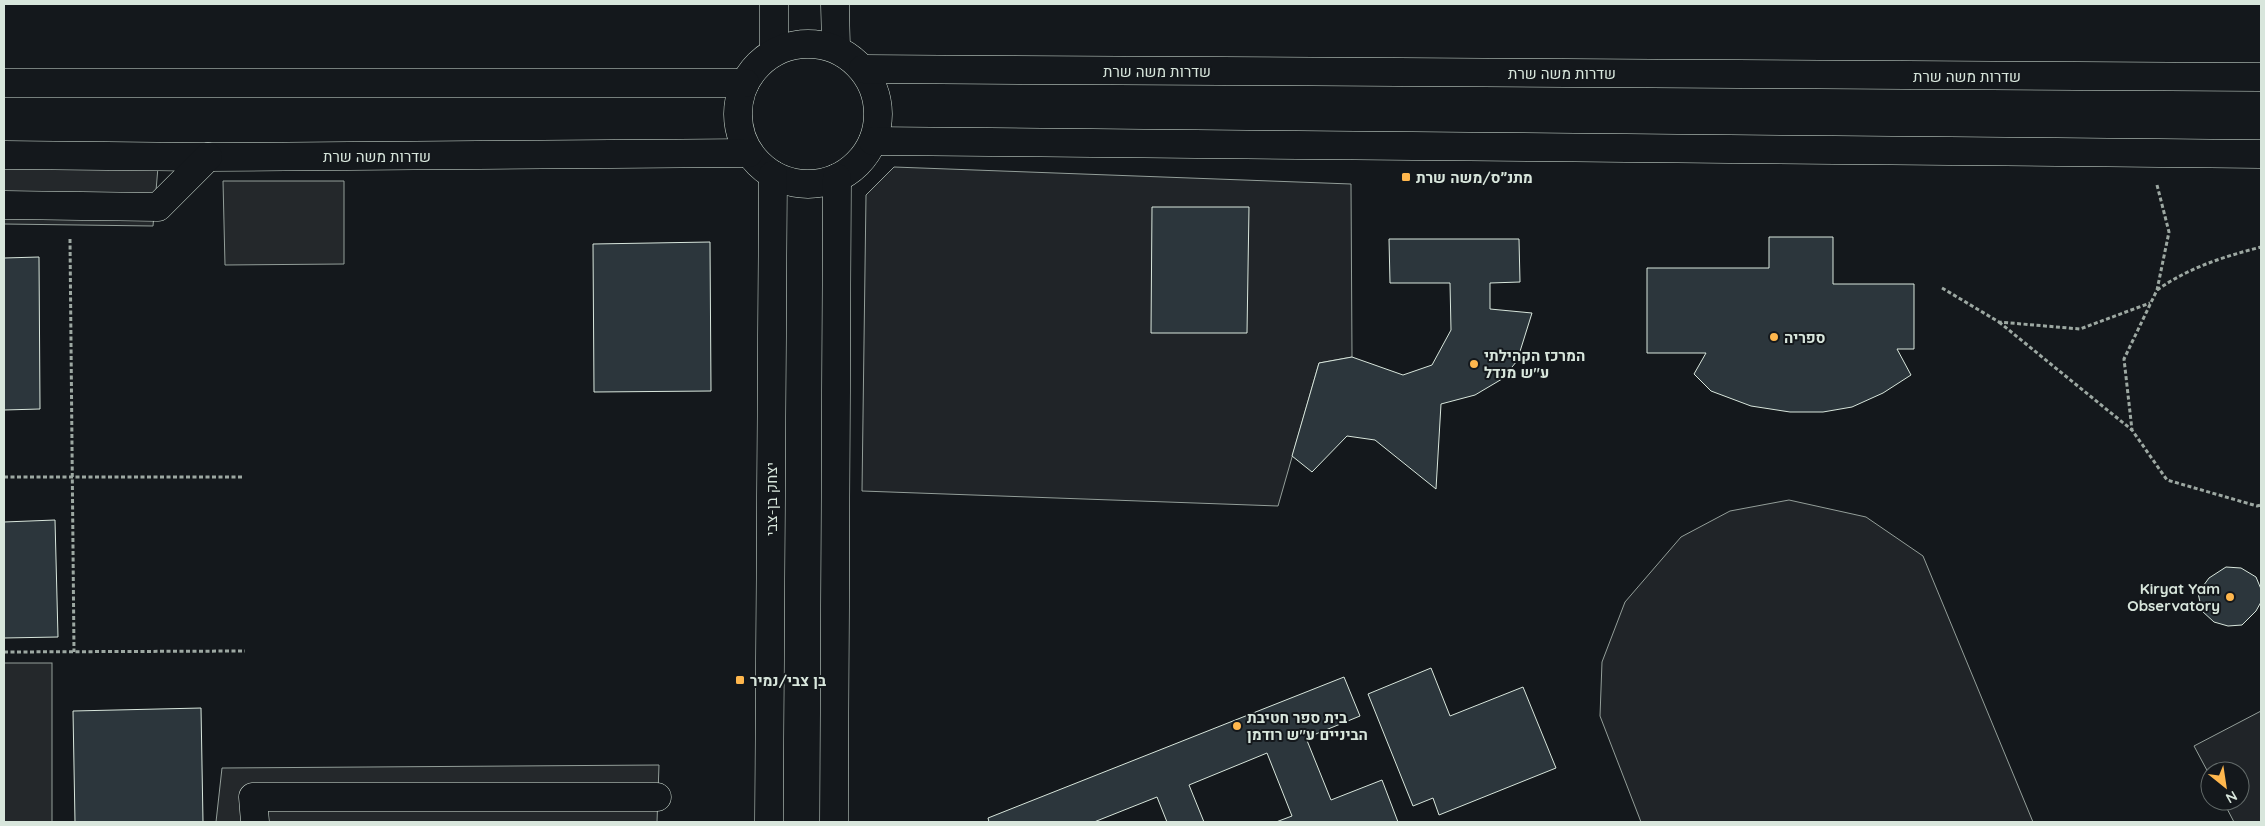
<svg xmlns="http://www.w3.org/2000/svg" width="2265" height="826" font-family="Quicksand,Heebo,sans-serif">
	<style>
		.green { fill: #202428; stroke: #939e99 }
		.parking { fill: #24282b; stroke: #939e99 }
		.building { fill: #2c363c; stroke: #d8e6dc }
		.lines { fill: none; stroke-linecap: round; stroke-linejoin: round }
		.minor-casing { stroke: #d8e6dc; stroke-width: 29 }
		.path { stroke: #9da8a2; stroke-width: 3; stroke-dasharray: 4 2.5; stroke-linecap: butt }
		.minor { stroke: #14181c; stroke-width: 28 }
		.poi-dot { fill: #ffb74d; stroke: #14181c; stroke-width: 2 }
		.labels { text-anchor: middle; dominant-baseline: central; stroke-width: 4; stroke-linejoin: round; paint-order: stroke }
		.street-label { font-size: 15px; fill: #d8e6dc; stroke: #14181c }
		.poi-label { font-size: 15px; font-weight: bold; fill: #d8e6dc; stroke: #14181c; text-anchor: start }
	</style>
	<rect width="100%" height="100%" fill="#14181c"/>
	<!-- green -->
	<g class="green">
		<polygon points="894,167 1351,184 1352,357 1319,363 1278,506 862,491 866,195"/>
		<polygon points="1789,500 1866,517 1923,556 2033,822 1641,822 1600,716 1602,662 1625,602 1681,537 1730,511"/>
		<polygon points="2261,711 2261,822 2234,822 2223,801 2240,801 2240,771 2210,771 2210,776 2194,746"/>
	</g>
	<!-- parking -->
	<g class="parking">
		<polygon points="4,165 158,167 153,226 4,224"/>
		<polygon points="223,181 344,181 344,264 225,265"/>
		<rect x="4" y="663" width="48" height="159"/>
		<polygon points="659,765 657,822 216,822 222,768"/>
	</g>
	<!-- building -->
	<g class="building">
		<polygon points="1152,207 1249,207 1247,333 1151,333"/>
		<polygon points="1769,237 1833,237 1833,284 1914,284 1914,349 1897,349 1911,375 1883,393 1852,407 1823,412 1790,412 1751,406 1711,391 1694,374 1706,353 1647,353 1647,268 1769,268"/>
		<polygon points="1389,239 1519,239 1520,282 1490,283 1490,309 1532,313 1517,361 1502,379 1475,395 1441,404 1436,489 1375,440 1347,436 1312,472 1292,456 1319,363 1352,357 1403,375 1432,365 1451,330 1450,283 1390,283"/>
		<polygon points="710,242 711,391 594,392 593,244"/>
		<polygon points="39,257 40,409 4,410 4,258"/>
		<polygon points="55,520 58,637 4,638 4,522"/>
		<polygon points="2226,567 2241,568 2256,577 2261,589 2261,602 2256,611 2242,625 2228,626 2214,622 2202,611 2198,593 2209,578"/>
		<polygon points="1431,668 1450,716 1523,687 1556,768 1439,815 1433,798 1413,806 1368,694"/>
		<polygon points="1344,677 1360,716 1306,738 1331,800 1382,780 1398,822 1276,822 1292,816 1267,753 1189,785 1204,822 1167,822 1157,797 1094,822 989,822 988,818"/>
		<polygon points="201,708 203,822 75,822 73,711"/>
	</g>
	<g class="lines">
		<defs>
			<g id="minor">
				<polyline points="774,4 774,52"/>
				<polyline points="835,4 836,48"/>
				<circle cx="808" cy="114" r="70"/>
				<polyline points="863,69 2261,77"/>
				<polyline points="4,83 745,83"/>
				<polyline points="873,141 2261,154"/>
				<polyline points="4,155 208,157 749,153"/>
				<polyline points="4,205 158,207 208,157"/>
				<polyline points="255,822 253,797 657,797"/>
				<polyline points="769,822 773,175"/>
				<polyline points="834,822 837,178"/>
			</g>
		</defs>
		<!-- minor casing -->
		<use href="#minor" class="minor-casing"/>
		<!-- path -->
		<g class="path">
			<polyline points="2157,185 2169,232 2157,290 2124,359 2132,430 2167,480 2257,506 2261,505"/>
			<polyline points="70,239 74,652"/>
			<polyline points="1942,288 1999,322 2080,329 2150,303"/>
			<path d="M 2157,290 C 2190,267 2223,257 2261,247"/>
			<polyline points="1999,322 2132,430"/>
			<polyline points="4,477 243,477"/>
			<polyline points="4,652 245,651"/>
		</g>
		<!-- minor -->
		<use href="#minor" class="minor"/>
	</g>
	<!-- markers -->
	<g class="poi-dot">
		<rect x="1401" y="172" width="10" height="10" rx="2.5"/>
		<circle cx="1774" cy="337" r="5"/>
		<circle cx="1474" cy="364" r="5"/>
		<circle cx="2230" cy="597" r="5"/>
		<rect x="735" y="675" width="10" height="10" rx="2.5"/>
		<circle cx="1237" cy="726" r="5"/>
	</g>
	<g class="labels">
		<!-- street labels -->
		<g class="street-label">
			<text x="1157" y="71">שדרות משה שרת</text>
			<text x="1562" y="73">שדרות משה שרת</text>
			<text x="1967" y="76">שדרות משה שרת</text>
			<text x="377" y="156">שדרות משה שרת</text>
			<text transform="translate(771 499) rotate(-90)">יצחק בן-צבי</text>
		</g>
		<!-- poi labels -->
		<g class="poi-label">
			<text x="1416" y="177">מתנ״ס/משה שרת</text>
			<text x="1784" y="337">ספריה</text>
			<text x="1484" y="355">המרכז הקהילתי<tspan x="1484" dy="17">ע"ש מנדל</tspan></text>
			<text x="2220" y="588" text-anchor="end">Kiryat Yam<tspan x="2220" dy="17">Observatory</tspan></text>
			<text x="750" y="680">בן צבי/נמיר</text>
			<text x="1247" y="717">בית ספר חטיבת<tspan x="1247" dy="17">הביניים ע"ש רודמן</tspan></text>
		</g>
	</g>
	<!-- border -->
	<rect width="2265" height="826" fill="none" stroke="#d8e6dc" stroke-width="10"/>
	<!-- north arrow -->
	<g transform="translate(2225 786) rotate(150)"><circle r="24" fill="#14181c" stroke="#626a69"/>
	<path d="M0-4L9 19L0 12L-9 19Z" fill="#ffb74d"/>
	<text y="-8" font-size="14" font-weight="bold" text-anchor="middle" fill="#d8e6dc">N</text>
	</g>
</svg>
